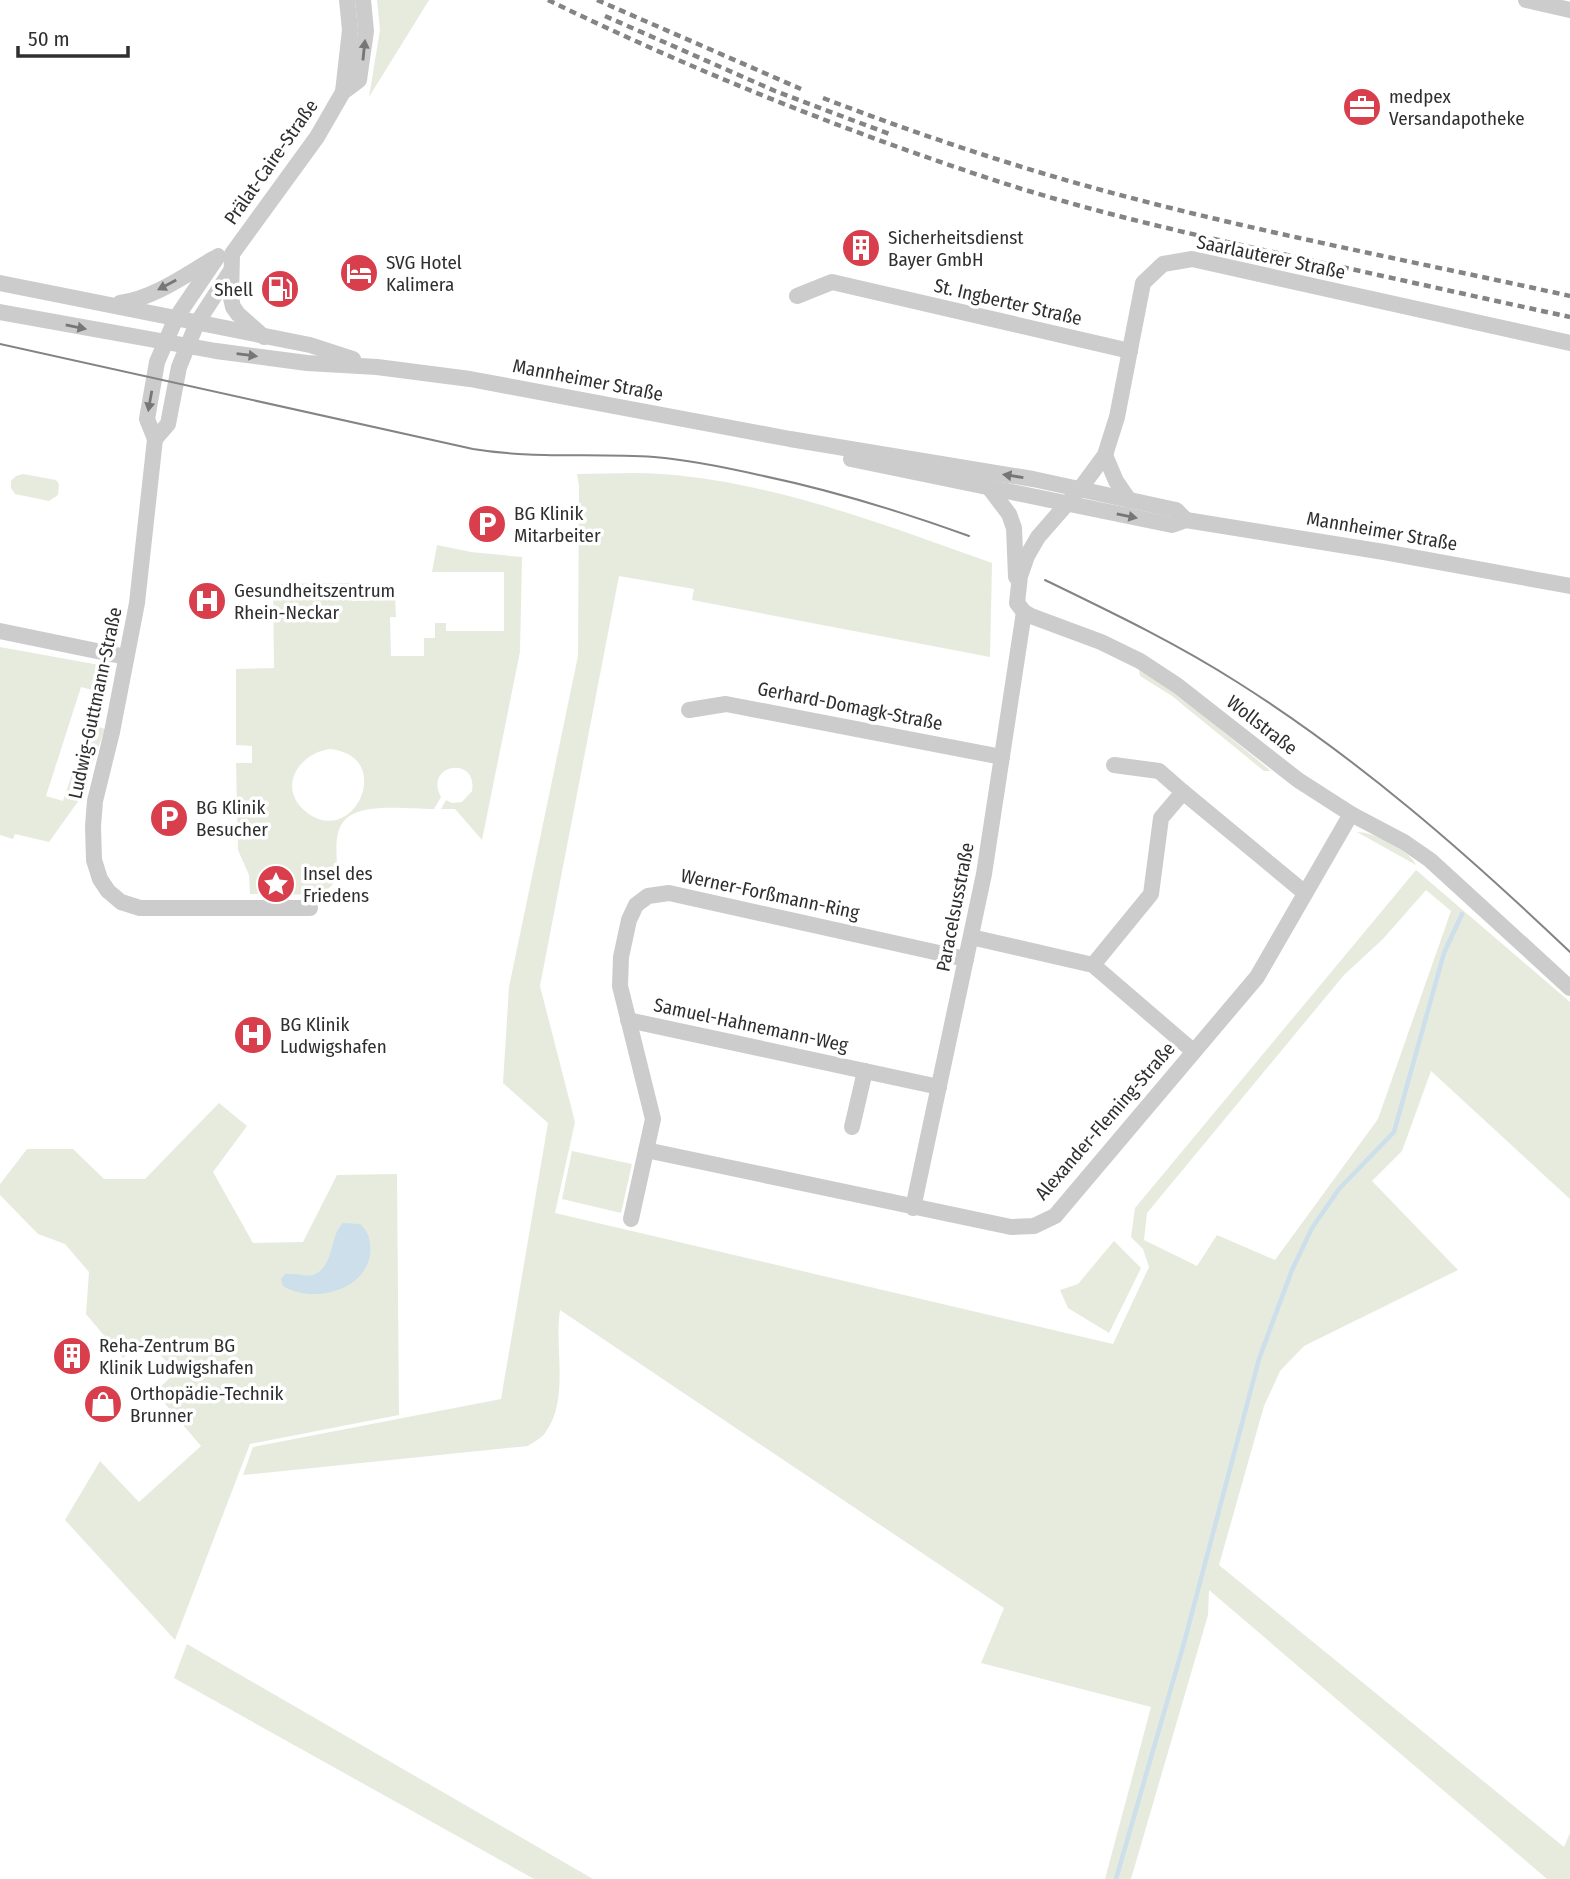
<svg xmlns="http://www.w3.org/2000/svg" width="1570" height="1879" font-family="'Fira Sans Condensed',sans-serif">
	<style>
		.green { fill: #e6ebde; fill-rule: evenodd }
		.water { fill: #ccdfea }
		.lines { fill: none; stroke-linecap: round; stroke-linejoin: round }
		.stream { stroke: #ccdfea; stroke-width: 4.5 }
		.minor { stroke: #ccc; stroke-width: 16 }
		.tram { stroke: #848484; stroke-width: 2 }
		.rail { stroke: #848484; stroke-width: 4.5; stroke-dasharray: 7 5; stroke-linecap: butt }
		.oneway { fill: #767676 }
		.labels { text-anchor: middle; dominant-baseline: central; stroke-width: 7; stroke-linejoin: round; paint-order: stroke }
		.poi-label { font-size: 19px; fill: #2f2f2f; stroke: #fff; text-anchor: start }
		.street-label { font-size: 19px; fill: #2f2f2f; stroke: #fff }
	</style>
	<rect width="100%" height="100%" fill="#fff"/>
	<!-- green -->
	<g class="green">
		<polygon points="377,0 429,0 369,97 380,30"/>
		<polygon points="23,474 56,480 59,484 58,495 49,501 15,494 11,488 11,481 16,476"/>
		<path d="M 577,474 C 605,474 634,472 662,474 C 774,482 888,526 992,563 L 990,657 L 692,600 L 694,589 L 619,576 L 540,986 L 575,1122 L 555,1213 L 1113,1344 L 1149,1267 L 1143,1249 L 1131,1237 L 1135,1208 L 1416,870 L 1570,1002 L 1570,1199 L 1431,1071 L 1402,1151 L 1372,1181 L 1458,1270 L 1304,1346 L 1280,1371 L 1264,1406 L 1219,1565 L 1564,1847 L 1570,1833 L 1570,1879 L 1547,1879 L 1209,1590 L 1208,1615 L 1131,1879 L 1105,1879 L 1151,1707 L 981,1663 L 1004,1608 L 560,1310 C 554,1348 570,1400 545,1433 C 541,1439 533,1442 528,1446 L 243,1475 L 253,1447 L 501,1399 L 548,1123 L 503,1083 L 509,987 L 578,656 L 579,486 ZM 1426,890 L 1451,911 L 1378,1119 L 1275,1260 L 1217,1235 L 1197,1266 L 1144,1240 L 1147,1213 L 1344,975 L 1383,939 Z"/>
		<path d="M 437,545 L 471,552 L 522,557 L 520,652 L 482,840 L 455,809 L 441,809 L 446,800 L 452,803 L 462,802 L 472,791 C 478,755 423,764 441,797 L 434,809 C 411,809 373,804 353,814 C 322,830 348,874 329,888 C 317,897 295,894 281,894 L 281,884 L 277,880 L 272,880 L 267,884 L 267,894 L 250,894 L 249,875 L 238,850 L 236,763 L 252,763 L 252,746 L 236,745 L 236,669 L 274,668 L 273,584 L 351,583 L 352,601 L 381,600 L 382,596 L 395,596 L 396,617 L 390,617 L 391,656 L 424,656 L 424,638 L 435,638 L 435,623 L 446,623 L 446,631 L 504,631 L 504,572 L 432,572 ZM 330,749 C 397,756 353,851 305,811 C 277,787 299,753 330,749 Z"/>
		<polygon points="0,647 105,666 109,679 104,693 81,687 46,796 63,801 89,723 105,729 79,800 49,842 15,834 13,839 0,835"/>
		<polygon points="1139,670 1175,692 1271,771 1264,771 1172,696 1140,676"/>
		<path d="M 1357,832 C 1374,832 1409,850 1416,865 Z"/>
		<polygon points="219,1103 247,1126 213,1172 253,1243 303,1242 337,1175 397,1174 399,1415 250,1444 175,1640 65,1520 100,1461 139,1502 201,1446 155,1392 176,1372 146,1339 123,1358 86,1314 89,1272 65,1244 38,1234 0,1195 0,1184 27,1149 73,1149 104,1179 145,1179"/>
		<polygon points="572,1151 632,1164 621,1213 562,1199"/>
		<polygon points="1114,1241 1141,1268 1109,1333 1068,1308 1060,1290 1078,1284"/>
		<polygon points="187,1644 593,1879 534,1879 174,1678"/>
	</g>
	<!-- water -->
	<path class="water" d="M 343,1223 L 360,1224 C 366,1229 369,1235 370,1243 C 376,1288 315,1306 283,1286 L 281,1279 L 285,1274 C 294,1273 305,1277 313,1275 C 335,1267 329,1236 343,1223 Z"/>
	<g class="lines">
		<!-- stream -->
		<polyline class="stream" points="1116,1879 1184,1643 1259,1359 1292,1270 1312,1228 1339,1189 1394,1132 1444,953 1462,914"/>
		<!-- minor -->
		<g class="minor">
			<polyline points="1526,0 1570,10"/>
			<polyline points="343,92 350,30 347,0"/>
			<polyline points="218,256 176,318 157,362 147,419 155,439 137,603 112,732 95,801 93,826 94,860 100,879 108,891 121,902 140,908 310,908"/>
			<polyline points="0,283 310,345 353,359"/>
			<polyline points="797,296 832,282 1130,351"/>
			<path d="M 120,303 C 154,298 184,276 213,259"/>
			<polyline points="0,312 216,351 307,363 377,367 470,379 790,439 1033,479 1176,510 1186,520"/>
			<polyline points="264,337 238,314 233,307 231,298 232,254 317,137 343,92 359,80 366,31 363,0"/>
			<polyline points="1570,343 1192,259 1163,264 1143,283 1117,417 1105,455 1080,489 1038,537 1027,556 1020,576 1017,603 1024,612 1031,616 1101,642 1140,661 1178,686 1298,780 1351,814 1404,842 1430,860 1570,988"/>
			<polyline points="155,439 168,424 179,367 197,323 230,272"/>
			<polyline points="1105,455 1116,481 1129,500"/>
			<polyline points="851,459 1172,525 1186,520 1384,552 1570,586"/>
			<polyline points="990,489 1009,514 1014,528 1016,577"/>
			<polyline points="0,631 126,657"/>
			<polyline points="689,710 726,704 1002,757"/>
			<polyline points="1114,765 1159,771 1183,792"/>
			<polyline points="971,937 1093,965 1193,1051"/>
			<polyline points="1093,965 1151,894 1161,818 1183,792 1305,893"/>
			<polyline points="628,1020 939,1087"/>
			<polyline points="852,1127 865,1071"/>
			<polyline points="646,1150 1011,1227 1034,1226 1055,1216 1257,977 1351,814"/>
			<polyline points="913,1208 984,874 1024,612"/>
			<polyline points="631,1219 653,1119 620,986 621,957 629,920 636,905 648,896 669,893 966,959"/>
		</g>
		<!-- tram -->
		<g class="tram">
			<path d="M 0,344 L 473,449 C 533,459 593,453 654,457 C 689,460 724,467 759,475 C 831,490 900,511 969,536"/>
			<path d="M 1045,580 C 1111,612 1176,643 1237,682 C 1359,759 1466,853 1570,952"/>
		</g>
		<!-- rail -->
		<g class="rail">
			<path d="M 548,0 C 696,72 847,132 1003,183 C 1097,213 1194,235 1291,256 C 1384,276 1477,297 1570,317"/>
			<polyline points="597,0 801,89"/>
			<polyline points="605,16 775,91 892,135"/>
			<path d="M 823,98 C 904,129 986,157 1069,181 C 1234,228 1403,259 1570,296"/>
		</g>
	</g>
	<!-- one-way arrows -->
	<defs><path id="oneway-solid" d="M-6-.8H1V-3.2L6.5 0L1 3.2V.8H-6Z" transform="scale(1.75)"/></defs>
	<g class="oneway">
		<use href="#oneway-solid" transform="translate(364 50) rotate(-84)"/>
		<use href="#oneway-solid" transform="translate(167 285) rotate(152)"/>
		<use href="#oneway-solid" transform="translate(76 327) rotate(11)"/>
		<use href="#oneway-solid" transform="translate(247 355) rotate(7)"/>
		<use href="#oneway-solid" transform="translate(150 401) rotate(100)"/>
		<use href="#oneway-solid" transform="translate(1013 476) rotate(-171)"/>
		<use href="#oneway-solid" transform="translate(1127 516) rotate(12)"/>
	</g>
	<!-- icons -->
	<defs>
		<symbol id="office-disc" viewBox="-11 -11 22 22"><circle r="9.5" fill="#d93e4d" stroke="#fff"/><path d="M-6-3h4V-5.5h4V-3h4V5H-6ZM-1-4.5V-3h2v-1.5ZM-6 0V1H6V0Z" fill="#fff"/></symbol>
		<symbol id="building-disc" viewBox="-11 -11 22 22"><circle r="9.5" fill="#d93e4d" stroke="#fff"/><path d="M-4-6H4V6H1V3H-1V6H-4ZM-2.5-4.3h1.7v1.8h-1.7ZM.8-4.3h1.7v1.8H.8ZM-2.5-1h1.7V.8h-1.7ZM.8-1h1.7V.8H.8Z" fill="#fff"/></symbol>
		<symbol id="hotel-disc" viewBox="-11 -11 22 22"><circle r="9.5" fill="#d93e4d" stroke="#fff"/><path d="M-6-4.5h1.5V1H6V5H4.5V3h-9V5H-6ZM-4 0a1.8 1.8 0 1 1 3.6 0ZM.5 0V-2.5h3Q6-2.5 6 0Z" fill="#fff"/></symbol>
		<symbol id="fuel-disc" viewBox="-11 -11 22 22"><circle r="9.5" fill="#d93e4d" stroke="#fff"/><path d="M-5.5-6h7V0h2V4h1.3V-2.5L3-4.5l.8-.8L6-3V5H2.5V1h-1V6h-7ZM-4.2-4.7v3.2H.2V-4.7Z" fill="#fff"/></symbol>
		<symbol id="parking-disc" viewBox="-11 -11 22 22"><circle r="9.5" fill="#d93e4d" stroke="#fff"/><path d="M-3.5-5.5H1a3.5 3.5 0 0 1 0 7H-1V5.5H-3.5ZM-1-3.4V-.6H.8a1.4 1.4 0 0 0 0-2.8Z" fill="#fff"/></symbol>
		<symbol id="hospital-disc" viewBox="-11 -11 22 22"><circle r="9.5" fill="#d93e4d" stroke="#fff"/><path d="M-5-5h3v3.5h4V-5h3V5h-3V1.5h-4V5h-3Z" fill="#fff"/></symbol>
		<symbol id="sight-disc" viewBox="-11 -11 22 22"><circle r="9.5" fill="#d93e4d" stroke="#fff"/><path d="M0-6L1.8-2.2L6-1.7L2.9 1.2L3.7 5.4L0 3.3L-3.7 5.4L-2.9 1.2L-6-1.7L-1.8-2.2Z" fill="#fff"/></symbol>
		<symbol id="shop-disc" viewBox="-11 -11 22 22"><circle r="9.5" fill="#d93e4d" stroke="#fff"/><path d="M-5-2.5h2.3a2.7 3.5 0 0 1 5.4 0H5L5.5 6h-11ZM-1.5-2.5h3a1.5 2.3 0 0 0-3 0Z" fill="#fff"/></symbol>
	</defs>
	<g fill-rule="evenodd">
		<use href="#office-disc" x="1340" y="85" width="44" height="44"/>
		<use href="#building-disc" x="839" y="226" width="44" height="44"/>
		<use href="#hotel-disc" x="337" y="251" width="44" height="44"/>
		<use href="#fuel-disc" x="258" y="267" width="44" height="44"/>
		<use href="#parking-disc" x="465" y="502" width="44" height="44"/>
		<use href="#hospital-disc" x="185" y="579" width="44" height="44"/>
		<use href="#parking-disc" x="147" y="796" width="44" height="44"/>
		<use href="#sight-disc" x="254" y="862" width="44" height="44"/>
		<use href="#hospital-disc" x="231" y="1013" width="44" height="44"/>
		<use href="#building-disc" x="50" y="1334" width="44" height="44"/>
		<use href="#shop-disc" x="81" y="1382" width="44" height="44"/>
	</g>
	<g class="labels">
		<!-- poi labels -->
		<g class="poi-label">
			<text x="1389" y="96">medpex<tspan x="1389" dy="22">Versandapotheke</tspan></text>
			<text x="888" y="237">Sicherheitsdienst<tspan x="888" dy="22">Bayer GmbH</tspan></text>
			<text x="386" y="262">SVG Hotel<tspan x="386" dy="22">Kalimera</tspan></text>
			<text x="253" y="289" text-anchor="end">Shell</text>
			<text x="514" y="513">BG Klinik<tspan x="514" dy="22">Mitarbeiter</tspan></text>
			<text x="234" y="590">Gesundheitszentrum<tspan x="234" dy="22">Rhein-Neckar</tspan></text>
			<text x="196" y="807">BG Klinik<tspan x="196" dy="22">Besucher</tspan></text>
			<text x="303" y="873">Insel des<tspan x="303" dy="22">Friedens</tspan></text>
			<text x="280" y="1024">BG Klinik<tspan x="280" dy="22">Ludwigshafen</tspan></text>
			<text x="99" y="1345">Reha-Zentrum BG<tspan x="99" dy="22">Klinik Ludwigshafen</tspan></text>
			<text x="130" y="1393">Orthopädie-Technik<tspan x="130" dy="22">Brunner</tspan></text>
		</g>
		<!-- street labels -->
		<g class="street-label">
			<text transform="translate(271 162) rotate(-55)">Prälat-Caire-Straße</text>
			<text transform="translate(1271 257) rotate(12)">Saarlauterer Straße</text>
			<text transform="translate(1008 302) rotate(13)">St. Ingberter Straße</text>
			<text transform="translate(588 380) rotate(11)">Mannheimer Straße</text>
			<text transform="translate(1382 531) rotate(10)">Mannheimer Straße</text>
			<text transform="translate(95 703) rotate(-78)">Ludwig-Guttmann-Straße</text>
			<text transform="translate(850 706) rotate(11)">Gerhard-Domagk-Straße</text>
			<text transform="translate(1262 725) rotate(38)">Wollstraße</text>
			<text transform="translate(770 894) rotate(12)">Werner-Forßmann-Ring</text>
			<text transform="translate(955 907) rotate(-79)">Paracelsusstraße</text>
			<text transform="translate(751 1025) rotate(12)">Samuel-Hahnemann-Weg</text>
			<text transform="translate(1105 1121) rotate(-49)">Alexander-Fleming-Straße</text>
		</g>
	</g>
	<!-- scale -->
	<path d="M18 46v10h110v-10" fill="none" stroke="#2f2f2f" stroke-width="3.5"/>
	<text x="28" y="46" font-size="21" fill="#2f2f2f" stroke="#ffffff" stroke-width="5" paint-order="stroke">50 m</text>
</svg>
